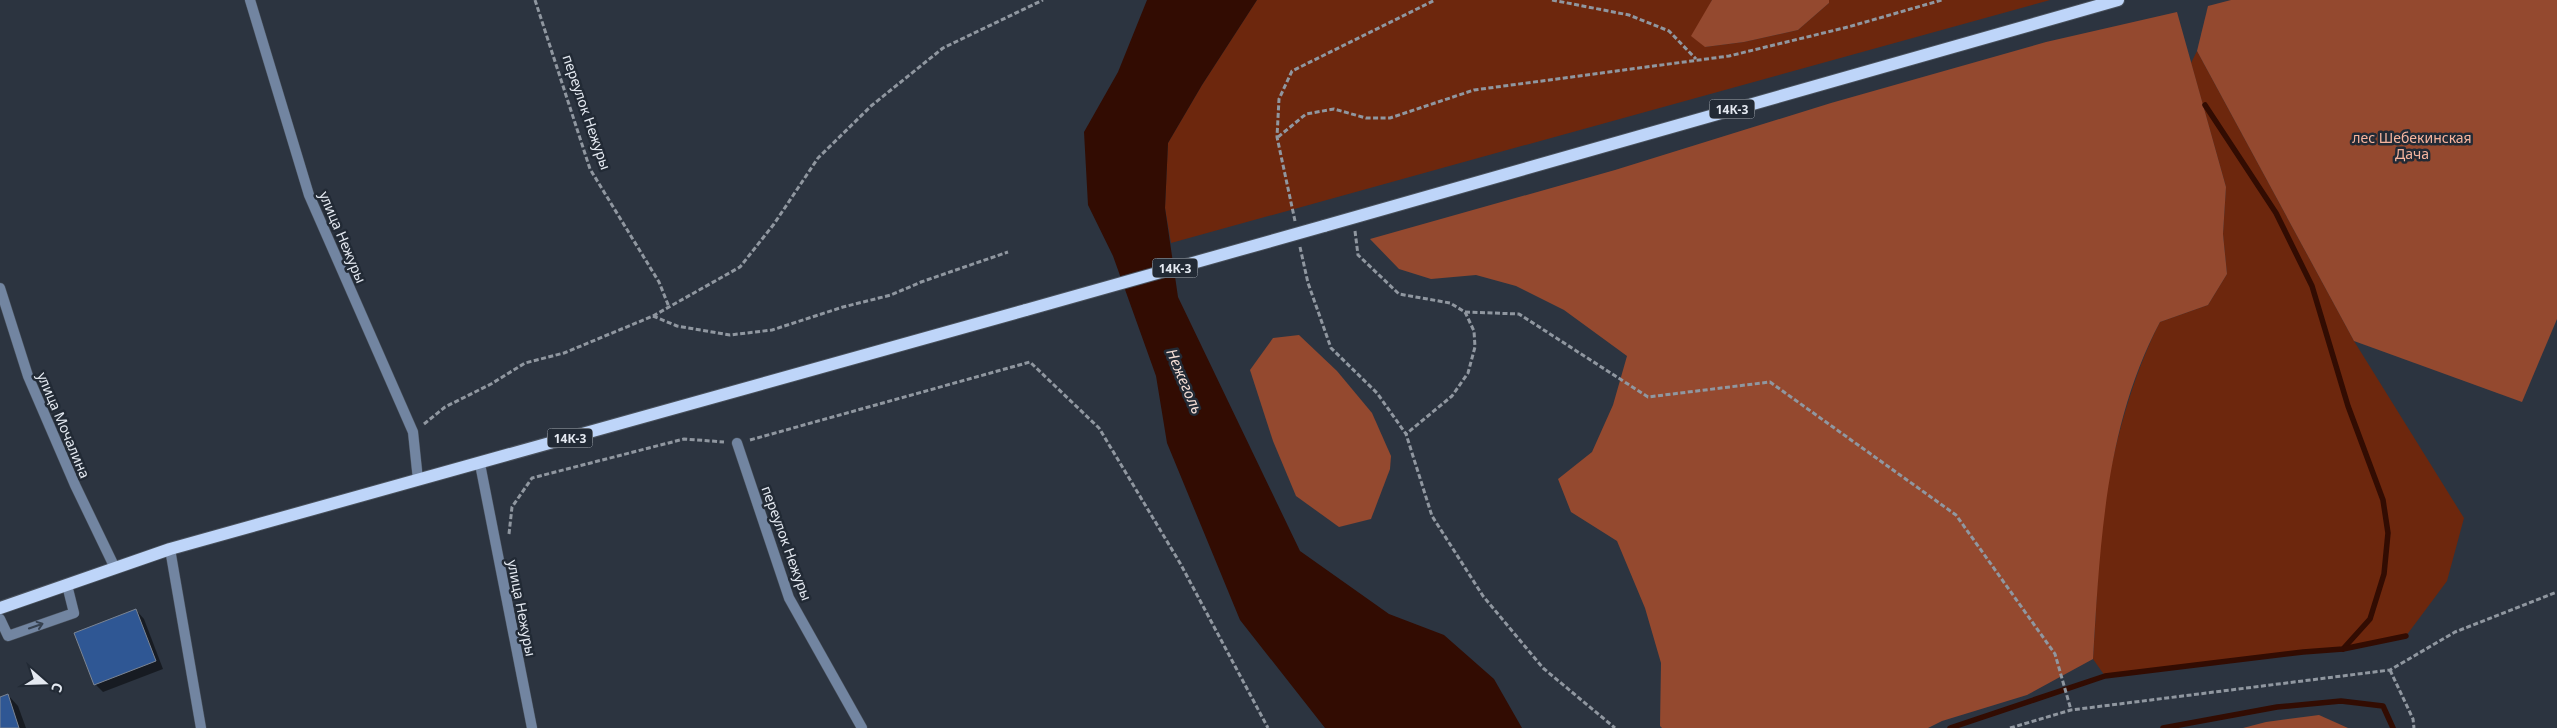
<svg xmlns="http://www.w3.org/2000/svg" width="2557" height="728" font-family="'Noto Sans',sans-serif">
	<style>
		.green { fill: #6d270d }
		.forest { fill: #94492f }
		.water { fill: #320c02 }
		.shadow { fill: #0007 }
		.lines { fill: none; stroke-linecap: round; stroke-linejoin: round }
		.stream { stroke: #320c02; stroke-width: 5.5 }
		.building { fill: #2f5794; stroke: #7c8593 }
		.lane-casing { stroke: #49515c; stroke-width: 11 }
		.street-casing { stroke: #49515c; stroke-width: 11 }
		.primary-casing { stroke: #49515c; stroke-width: 14 }
		.path { stroke: #9097a0; stroke-width: 3; stroke-dasharray: 5 2.5; stroke-linecap: butt }
		.lane { stroke: #7285a1; stroke-width: 10 }
		.street { stroke: #7285a1; stroke-width: 10 }
		.primary { stroke: #bed5f9; stroke-width: 12 }
		.primary-bridge-casing { stroke: #49515c; stroke-width: 14; stroke-linecap: butt }
		.primary-bridge { stroke: #bed5f9; stroke-width: 12 }
		.oneway { stroke: #364150 }
		.labels { text-anchor: middle; dominant-baseline: central; stroke-width: 5; stroke-linejoin: round; paint-order: stroke }
		.shield { fill: #222a35; stroke: #aab0b9; stroke-width: 1 }
		.shield-label { font-size: 12px; font-weight: bold; fill: #e4e9f1 }
		.street-label { font-size: 14px; fill: #e4e9f1; stroke: #222a35 }
		.park-label { font-size: 14px; fill: #f7b59f; stroke: #222a35 }
		.water-label { font-size: 15px; font-style: italic; fill: #f3dcd4; stroke: #222a35 }
	</style>
	<rect width="100%" height="100%" fill="#2c3440"/>
	<!-- green -->
	<g class="green">
		<polygon points="1257,0 1712,0 1707,11 1705,47 1744,42 1798,30 1829,3 1829,0 2050,0 1171,243 1165,208 1168,143 1202,85"/>
		<path d="M 2197,51 L 2354,341 L 2464,518 L 2447,581 L 2406,636 C 2307,657 2205,664 2105,676 L 2093,659 C 2096,616 2097,573 2101,530 C 2108,465 2130,380 2160,322 L 2208,305 L 2227,274 L 2223,234 L 2226,187 L 2191,63 Z"/>
	</g>
	<!-- forest -->
	<g class="forest">
		<polygon points="1712,0 1829,0 1829,3 1798,30 1744,42 1705,47 1691,36"/>
		<polygon points="2231,0 2557,0 2557,319 2522,402 2354,341 2197,51 2208,6"/>
		<path d="M 2177,12 L 2226,187 L 2223,234 L 2227,274 L 2208,305 L 2160,322 C 2105,425 2100,545 2093,659 L 2027,695 L 1942,721 L 1928,728 L 1662,728 L 1660,726 L 1661,663 L 1645,608 L 1617,541 L 1571,512 L 1558,479 L 1592,452 L 1613,405 L 1627,356 L 1564,310 L 1516,286 L 1476,275 L 1431,279 L 1399,269 L 1370,239 L 1615,170 L 1831,103 L 2046,42 Z"/>
		<polygon points="1299,335 1337,371 1372,413 1391,456 1390,469 1371,519 1339,527 1296,496 1273,441 1250,370 1273,338"/>
		<polygon points="2319,715 2348,728 2243,728 2266,722"/>
	</g>
	<!-- water -->
	<polygon class="water" points="1147,0 1257,0 1202,85 1168,143 1165,208 1178,297 1300,551 1389,614 1444,635 1494,679 1522,728 1325,728 1240,620 1167,443 1156,376 1113,256 1088,205 1084,132 1118,72"/>
	<!-- shadow -->
	<g class="shadow">
		<polygon points="136,610 144,619 163,669 103,692 95,684"/>
		<polygon points="8,695 18,706 26,728 0,728 0,698"/>
	</g>
	<g class="lines">
		<!-- stream -->
		<g class="stream">
			<polyline points="2205,105 2276,213 2312,286 2348,406 2383,500 2388,533 2384,574 2370,619 2343,649"/>
			<polyline points="1950,728 2105,676 2303,652 2343,649 2406,636"/>
			<polyline points="2163,728 2277,707 2341,701 2383,706 2393,728"/>
		</g>
	</g>
	<!-- building -->
	<g class="building">
		<polygon points="136,609 156,661 94,685 74,633"/>
		<polygon points="8,694 19,728 0,728 0,697"/>
	</g>
	<g class="lines">
		<defs>
			<polyline id="lane" points="0,619 8,636 74,613 67,585"/>
			<g id="street">
				<polyline points="250,0 309,195 413,432 418,480"/>
				<polyline points="0,288 28,376 75,485 115,568"/>
				<polyline points="737,443 789,598 862,728"/>
				<polyline points="480,464 532,728"/>
				<polyline points="170,549 201,728"/>
			</g>
			<g id="primary">
				<polyline points="1324,226 2118,0"/>
				<polyline points="0,608 170,549 1026,310"/>
			</g>
		</defs>
		<!-- lane casing -->
		<use href="#lane" class="lane-casing"/>
		<!-- street casing -->
		<use href="#street" class="street-casing"/>
		<!-- primary casing -->
		<use href="#primary" class="primary-casing"/>
		<!-- path -->
		<g class="path">
			<polyline points="535,0 590,169 659,282 669,307"/>
			<polyline points="1552,0 1629,15 1669,31 1696,59"/>
			<polyline points="1278,137 1306,114 1334,109 1366,118 1390,118 1474,90 1729,56 1848,27 1942,0"/>
			<polyline points="1295,221 1277,137 1279,99 1292,71 1435,0"/>
			<polyline points="1355,231 1358,255 1399,294 1450,303 1465,312 1474,331 1475,347 1468,373 1452,396 1406,434"/>
			<polyline points="1300,247 1308,283 1331,348 1377,393 1406,434 1432,516 1483,596 1543,668 1615,728"/>
			<polyline points="1465,312 1519,314 1648,397 1770,382 1956,515 2055,654 2071,710"/>
			<polyline points="653,316 677,326 730,335 772,330 843,307 891,295 921,282 1008,252"/>
			<polyline points="424,424 445,407 491,384 525,363 564,353 653,316 740,267 774,224 818,158 871,106 943,48 1043,0"/>
			<polyline points="750,440 1030,362 1099,428 1180,563 1268,728"/>
			<polyline points="509,534 512,507 532,478 684,439 724,442"/>
			<polyline points="2390,670 2413,719 2414,728"/>
			<polyline points="2010,728 2071,710 2390,670 2455,632 2557,592"/>
		</g>
		<!-- lane -->
		<use href="#lane" class="lane"/>
		<!-- street -->
		<use href="#street" class="street"/>
		<!-- primary -->
		<use href="#primary" class="primary"/>
		<defs>
			<polyline id="primary-bridge" points="1026,310 1324,226"/>
		</defs>
		<!-- primary-bridge casing -->
		<use href="#primary-bridge" class="primary-bridge-casing"/>
		<!-- primary-bridge -->
		<use href="#primary-bridge" class="primary-bridge"/>
	</g>
	<!-- one-way arrows -->
	<defs><path id="oneway-shaft" d="M-6 0H5M1.5-3L5.5 0L1.5 3" fill="none" stroke-width="1.6" stroke-linecap="round" stroke-linejoin="round" transform="scale(1.25)"/></defs>
	<use class="oneway" href="#oneway-shaft" transform="translate(36 626) rotate(-19)"/>
	<g class="labels">
		<!-- shield labels -->
		<g class="shield">
			<rect x="1709.5" y="99.5" width="45" height="19" rx="4"/>
			<rect x="1152.5" y="258.5" width="45" height="19" rx="4"/>
			<rect x="547.5" y="428.5" width="45" height="19" rx="4"/>
		</g>
		<g class="shield-label">
			<text x="1732" y="109">14К-3</text>
			<text x="1175" y="268">14К-3</text>
			<text x="570" y="438">14К-3</text>
		</g>
		<!-- street labels -->
		<g class="street-label">
			<text transform="translate(587 112) rotate(71)">переулок Нежуры</text>
			<text transform="translate(343 237) rotate(67)">улица Нежуры</text>
			<text transform="translate(64 425) rotate(67)">улица Мочалина</text>
			<text transform="translate(787 543) rotate(70)">переулок Нежуры</text>
			<text transform="translate(522 608) rotate(79)">улица Нежуры</text>
		</g>
		<!-- park labels -->
		<g class="park-label">
			<text x="2412" y="137">лес Шебекинская<tspan x="2412" dy="16">Дача</tspan></text>
		</g>
		<!-- water labels -->
		<g class="water-label">
			<text transform="translate(1185 381) rotate(67)">Нежеголь</text>
		</g>
	</g>
	<!-- north arrow -->
	<g transform="translate(45 683) rotate(110)" stroke="#222a35" stroke-width="4" paint-order="stroke">
	<path d="M0-4L9 19L0 12L-9 19Z" fill="#e4e9f1"/>
	<text y="-8" font-size="14" font-weight="bold" text-anchor="middle" fill="#e4e9f1">С</text>
	</g>
</svg>
